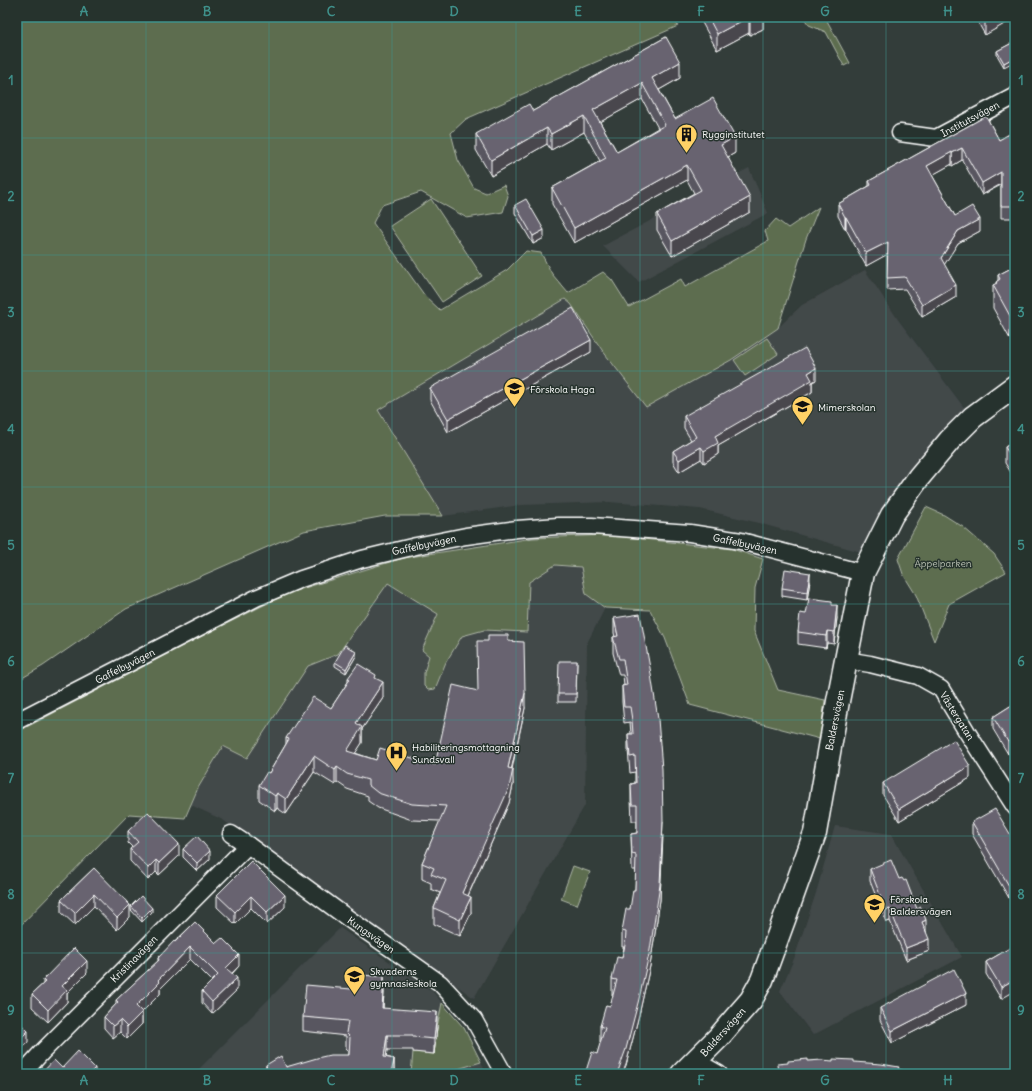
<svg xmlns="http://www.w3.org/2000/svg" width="1032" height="1091" font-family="Delius,sans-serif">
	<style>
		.built { fill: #43494a }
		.green { fill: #5d6d4f; stroke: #aeb6a7 }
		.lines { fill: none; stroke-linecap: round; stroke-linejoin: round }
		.street-casing { stroke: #fff; stroke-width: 19 }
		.secondary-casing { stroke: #fff; stroke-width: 25 }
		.street { stroke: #26332d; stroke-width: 16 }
		.secondary { stroke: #26332d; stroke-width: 22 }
		.wall { fill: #595660; stroke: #fff; fill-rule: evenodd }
		.shaded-wall { fill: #48464e; stroke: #fff }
		.building { fill: #676470; stroke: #fff; fill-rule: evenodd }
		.grid { fill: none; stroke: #3f918b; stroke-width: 1; stroke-opacity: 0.55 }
		.labels { text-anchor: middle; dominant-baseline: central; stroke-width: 3; stroke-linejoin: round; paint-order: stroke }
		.street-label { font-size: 10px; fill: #fff; stroke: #26332d }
		.poi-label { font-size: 10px; fill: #fff; stroke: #26332d; text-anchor: start }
		.park-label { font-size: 10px; fill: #b6bdb0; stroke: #26332d }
		.neatline { fill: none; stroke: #3f918b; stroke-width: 1.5 }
		.grid-label { font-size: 13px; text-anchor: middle; font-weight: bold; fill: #3f918b }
	</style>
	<rect width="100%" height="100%" fill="#333d3a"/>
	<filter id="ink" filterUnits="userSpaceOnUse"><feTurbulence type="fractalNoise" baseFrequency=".025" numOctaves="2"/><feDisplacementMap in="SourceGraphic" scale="8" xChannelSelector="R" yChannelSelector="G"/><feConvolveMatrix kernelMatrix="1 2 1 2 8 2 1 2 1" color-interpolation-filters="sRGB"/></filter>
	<g filter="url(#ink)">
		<!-- built -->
		<g class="built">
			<polygon points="749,168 768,213 639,282 603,246"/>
			<polygon points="865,270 899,321 965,409 861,552 755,522 700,509 609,502 521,505 443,516 378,410 565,299 571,304 602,350 632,389 731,360 780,326 802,305"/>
			<polygon points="555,565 581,567 586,594 605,608 587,643 585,805 474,998 223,820 191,805 198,788 223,746 247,758 308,665 338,654 388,582 439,613 422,650 429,656 424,673 435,689 446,662 462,636 484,630 527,632 529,582"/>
			<polygon points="835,826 891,834 962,957 813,1035 780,991 794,959 816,893"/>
			<polygon points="340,928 432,991 464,1028 487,1074 194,1074"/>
		</g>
		<!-- green -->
		<g class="green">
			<polygon points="17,17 672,17 678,26 466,119 451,133 458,160 474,188 486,193 504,185 508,196 503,212 467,218 421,192 382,205 373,223 425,296 440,310 507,270 526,251 541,253 552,274 568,293 603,272 612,280 629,307 681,279 685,287 768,241 765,231 776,219 788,228 819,207 806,239 778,328 731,360 646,407 602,350 571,304 565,299 378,410 443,516 385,516 304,531 126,609 43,666 17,681"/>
			<polygon points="803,17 825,17 850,63 844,66 826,32 809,25"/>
			<polygon points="431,199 482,276 442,302 390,226"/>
			<polygon points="767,338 778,354 745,376 734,360"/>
			<polygon points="926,507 944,515 963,527 994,554 1006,572 949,604 934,641 916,595 903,574 898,559"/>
			<polygon points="608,535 732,549 763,559 755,588 754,631 778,690 825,700 820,739 690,705 665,638 650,610 605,608 586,594 581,567 555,565 529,582 527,632 484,630 462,636 446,662 435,689 428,690 424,686 424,673 429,656 422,650 438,614 388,583 338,654 308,666 247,758 223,746 198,788 185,818 129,814 17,929 17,732 200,637 288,593 403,558 533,538"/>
			<polygon points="573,866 590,872 577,905 561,899"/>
			<polygon points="442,1003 464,1028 481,1062 441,1074 411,1074 413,1052 434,1054 437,1027"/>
		</g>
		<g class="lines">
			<defs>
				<g id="street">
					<polyline points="900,133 936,138 1015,96"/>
					<polyline points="846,660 870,664 918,676 941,689 967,732 1015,807"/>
					<polyline points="17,721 256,598 301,579 362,559 416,546 466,536 517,529 558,526 592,526 690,533 741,541 863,573"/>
					<polyline points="231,834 248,845 349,919 440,983 474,1020 504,1074"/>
					<polyline points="696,1061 719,1074"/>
					<polyline points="22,1074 42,1052 248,845"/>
				</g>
				<polyline id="secondary" points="682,1074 719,1037 736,1017 751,1000 762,980 785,917 815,833 838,701 863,573 892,515 919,477 950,440 973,417 1015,386"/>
			</defs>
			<!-- street casing -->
			<use href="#street" class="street-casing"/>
			<!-- secondary casing -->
			<use href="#secondary" class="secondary-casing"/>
			<!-- street -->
			<use href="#street" class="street"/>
			<!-- secondary -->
			<use href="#secondary" class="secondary"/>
		</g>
		<!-- wall -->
		<g class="wall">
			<polygon points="699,17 763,17 763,29 750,35 749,33 717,50"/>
			<polygon points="975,17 1015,17 985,35"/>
			<path d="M 666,37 L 680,78 L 659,90 L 675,119 L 735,153 L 728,157 L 750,212 L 672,256 L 657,230 L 657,214 L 694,193 L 687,180 L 574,243 L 552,204 L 552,188 L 600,161 L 584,132 L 551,150 L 547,144 L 491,176 L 476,150 L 476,134 L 533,111 ZM 642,99 L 658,128 L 617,152 L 600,122 Z"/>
			<polygon points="1012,43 1004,67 997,55 997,51"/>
			<polygon points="986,116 999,140 1015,131 1015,218 1001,218 1001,185 982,195 962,160 952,166 952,164 932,175 955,216 980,231 958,243 944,264 956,297 922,317 905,289 887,290 887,254 866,266 846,229 845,229 838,216 838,204 869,186 869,181"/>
			<polygon points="515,205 544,238 533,244 515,213"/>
			<polygon points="1015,266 1010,339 993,308 993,285 996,284 996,282 998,280 998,275"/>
			<polygon points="591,352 448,432 430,400 430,388"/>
			<polygon points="816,380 812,382 812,392 718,446 718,454 704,463 701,459 679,472 673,462 673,451 691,440 684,428 684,416"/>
			<polygon points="1015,441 1015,479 1005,463 1005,447"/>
			<polygon points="810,581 807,600 782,596 782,588"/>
			<polygon points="832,605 837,618 834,644 827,643 826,648 798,644 798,632 806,614"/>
			<polygon points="614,618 663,836 660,900 650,966 639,1015 626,1065 622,1074 585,1074 597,1054 601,1042 600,1042 600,1026 610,1006 613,995 612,995 612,979 622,958 624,947 622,947 622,931 630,909 635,890 636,870 632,870 631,834 637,833 637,821 632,821 631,800 631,784 635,783 635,772 630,773 628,750 628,734 631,734 630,722 624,723 622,702 622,686 624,685 623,675 619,675 613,653 613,637 615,637 614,633"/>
			<polygon points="508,641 525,708 512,769 513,785 509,803 468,896 471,913 460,936 434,924 434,908 440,893 431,889 431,883 422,879 422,863 440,821 412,820 378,808 368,801 368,796 347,789 337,782 335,785 314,772 286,814 277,808 275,811 259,800 259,785 269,773 286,744 286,738 331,708 348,682 348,678 376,679 383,698 362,729 362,743 355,753 376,760 435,765 478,691"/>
			<polygon points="356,656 346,673 335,666 335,662"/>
			<polygon points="577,661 576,702 558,702 558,694"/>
			<polygon points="1015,703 1008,754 993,729 993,717"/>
			<polygon points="970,778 899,821 883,795 883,783"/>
			<polygon points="972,822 1015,842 1015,894 1009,898 972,834"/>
			<polygon points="128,831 179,856 159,875 156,872 148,880 130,861 130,849 132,847 128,843"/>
			<polygon points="183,849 210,859 197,871 183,857"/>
			<polygon points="251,861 285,907 267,924 251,908 235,924 217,907 217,895"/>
			<polygon points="94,868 130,917 117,930 94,906 75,925 61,912 61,900"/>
			<polygon points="870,869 899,879 926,932 929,951 906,960 890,921 886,922 870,881"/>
			<polygon points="131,906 152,912 142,922 131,910"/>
			<polygon points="195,922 239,966 232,974 237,990 212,1014 202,1003 202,991 212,981 190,959 160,989 160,994 142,1012 142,1024 127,1039 120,1032 113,1038 104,1028 104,1017 116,1004 116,1000 158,961 158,958"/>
			<polygon points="1015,945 1001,999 986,974 986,962"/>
			<polygon points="87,973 67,993 67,1002 48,1022 32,1007 32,994 43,984 43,980"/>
			<polygon points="384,992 383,1008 437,1027 434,1054 413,1052 413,1050 387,1050 386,1057 394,1059 394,1074 265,1074 266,1065 286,1067 349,1055 349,1051 346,1048 346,1036 303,1031 303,1017"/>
			<polygon points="966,1005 892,1043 880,1020 880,1008"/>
		</g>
		<!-- shaded-wall -->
		<g class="shaded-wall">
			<polygon points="749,17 749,33 717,50 717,34"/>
			<polygon points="755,17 763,17 763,29 750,35 750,19"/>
			<polygon points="988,17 1015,17 1015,18 985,35 985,19"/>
			<polygon points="1015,57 1015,61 1004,67 1004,63"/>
			<polygon points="680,62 680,78 652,94 652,78"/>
			<polygon points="642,83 642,99 593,126 593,110"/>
			<polygon points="584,116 584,132 551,150 551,134"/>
			<polygon points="547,128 547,144 491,176 491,160"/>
			<polygon points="735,137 735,153 721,161 721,145"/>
			<polygon points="962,148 962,160 952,166 952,153"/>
			<polygon points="952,152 952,164 927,178 927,166"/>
			<polygon points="687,165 687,180 574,243 574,228"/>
			<polygon points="1001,172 1001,184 982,195 982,183"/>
			<polygon points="750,197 750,212 672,256 672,241"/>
			<rect x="845" y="217" width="1" height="12"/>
			<polygon points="980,219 980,231 958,243 941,270 941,258 958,231"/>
			<polygon points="544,230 544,238 533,244 533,236"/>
			<polygon points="888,242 888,254 866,266 866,253"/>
			<polygon points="956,285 956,297 922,317 922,305"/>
			<polygon points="1015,313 1015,336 1010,339 1010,316"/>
			<polygon points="591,340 591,352 448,432 448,419"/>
			<polygon points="816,368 816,380 812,382 812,392 718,446 718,454 704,463 704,451 715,436 808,373"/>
			<polygon points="701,447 701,459 679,472 679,460"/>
			<polygon points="810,573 810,581 807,600 807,592"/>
			<polygon points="837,605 837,618 834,644 834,632"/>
			<polygon points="827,631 827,643 826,648 826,636"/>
			<polygon points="356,652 356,656 346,673 346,669"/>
			<polygon points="383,682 383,698 362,729 362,743 347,766 347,751 356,723"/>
			<polygon points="525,693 525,708 508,784 508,768"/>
			<polygon points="1015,738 1015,750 1008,754 1008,742"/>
			<polygon points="314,756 314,772 286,814 286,799"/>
			<polygon points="970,766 970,778 899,821 899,809"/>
			<polygon points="337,767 337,782 335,785 335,770"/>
			<polygon points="513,769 513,785 509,803 462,909 462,893"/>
			<polygon points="277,793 277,808 275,811 275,796"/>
			<polygon points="663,821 660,900 650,966 639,1015 626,1065 622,1074 617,1074"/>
			<polygon points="179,844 179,856 159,875 159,863"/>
			<polygon points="210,851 210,859 197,871 197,863"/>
			<polygon points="156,860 156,872 148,880 148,868"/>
			<polygon points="1015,882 1015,894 1009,898 1009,886"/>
			<polygon points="94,894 94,906 75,925 75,913"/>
			<polygon points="285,895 285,907 267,924 267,912"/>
			<polygon points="251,896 251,908 235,924 235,912"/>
			<polygon points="471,897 471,913 460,936 460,920"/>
			<polygon points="130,905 130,917 117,930 117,918"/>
			<polygon points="152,908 152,912 142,922 142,918"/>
			<polygon points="890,909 890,921 886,922 886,910"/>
			<polygon points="926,920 926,932 922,922"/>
			<polygon points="929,939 929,951 906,960 906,948"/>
			<polygon points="190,947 190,959 160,989 160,994 136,1018 136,1006 158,980"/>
			<polygon points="239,955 239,966 226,979 226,968"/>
			<polygon points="87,961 87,973 67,993 67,1002 48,1022 48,1010 62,986"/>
			<polygon points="384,977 384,992 382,1023 382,1008"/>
			<polygon points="237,978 237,990 212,1014 212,1002"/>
			<polygon points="1015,979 1015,991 1001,999 1001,987"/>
			<polygon points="966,993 966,1005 892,1043 892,1031"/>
			<polygon points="142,1012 142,1024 127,1039 127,1027"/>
			<polygon points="437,1012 437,1027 434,1054 434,1039"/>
			<polygon points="120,1020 120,1032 113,1038 113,1026"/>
			<polygon points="28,1031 28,1042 17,1054 17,1042"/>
			<polygon points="387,1035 387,1050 384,1071 384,1057"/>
			<polygon points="394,1059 394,1074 391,1074"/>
			<polygon points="95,1068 95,1074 89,1074"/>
		</g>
		<!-- building -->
		<g class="building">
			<polygon points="708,17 755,17 750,19 749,17 717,34"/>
			<path d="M 666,37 L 680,62 L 652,78 L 675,119 L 713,98 L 735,137 L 721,145 L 750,197 L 672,241 L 657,214 L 701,190 L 687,165 L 574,228 L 552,188 L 606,158 L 584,116 L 551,134 L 547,128 L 491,160 L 476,134 L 529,104 L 533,111 ZM 642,83 L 665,125 L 617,152 L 593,110 Z"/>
			<polygon points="1012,43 1015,49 1015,57 1004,63 997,51"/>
			<polygon points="986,116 999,140 1015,131 1015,206 1001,206 1001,172 982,183 962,148 952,153 952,152 927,166 955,216 972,206 980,219 958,231 941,258 956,285 922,305 905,277 887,278 888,242 866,253 846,217 845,217 838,204 871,185 869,181"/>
			<polygon points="526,199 544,230 533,236 515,205"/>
			<polygon points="1015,266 1015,313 1010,316 993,285 997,283 996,282 1000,279 998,275"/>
			<polygon points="573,308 591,340 448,419 430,388"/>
			<polygon points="805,348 816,368 808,373 812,380 715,436 718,443 704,451 701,447 679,460 673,451 696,437 684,416"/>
			<polygon points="1015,441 1015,463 1005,447"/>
			<polygon points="785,569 810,573 807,592 782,588"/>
			<polygon points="809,598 832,601 832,605 837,605 834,632 827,631 826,636 798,632 800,613 806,614"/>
			<polygon points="640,614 650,668 658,719 662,769 663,821 660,885 650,950 639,999 626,1049 617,1074 585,1074 592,1052 597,1054 601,1040 605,1028 600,1026 606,1005 610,1006 617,980 612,979 617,957 622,958 625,945 626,932 622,931 626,909 630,909 633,890 635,890 636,855 632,854 631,834 637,833 637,805 632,805 631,784 636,783 635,756 630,757 628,734 633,734 632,720 630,707 624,707 622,686 627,685 623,659 619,659 613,637 618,636 614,618"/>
			<polygon points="488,635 508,635 508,641 524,642 525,693 508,768 513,769 509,788 462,893 471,897 460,920 434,908 446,880 431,874 434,868 422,863 446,806 412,804 378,793 368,785 368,780 347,774 337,767 335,770 314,756 286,799 277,793 275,796 259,785 267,772 269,773 289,739 286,738 313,697 331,708 350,679 348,678 358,664 376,675 375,678 383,682 356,723 362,727 347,751 376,760 380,748 435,765 453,685 478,691 477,641 488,641"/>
			<polygon points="345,645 356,652 346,669 335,662"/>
			<polygon points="559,661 577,661 576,694 558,694"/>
			<polygon points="1015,703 1015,738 1008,742 993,717"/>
			<polygon points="954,740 970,766 899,809 883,783"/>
			<polygon points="995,809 1015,842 1015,882 1009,886 972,822"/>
			<polygon points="148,812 179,844 159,863 156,860 148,868 130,849 138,842 128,831"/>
			<polygon points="197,836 210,851 197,863 183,849"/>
			<polygon points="891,860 899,879 902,878 904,881 906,880 917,909 921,907 926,920 922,922 929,939 906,948 890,909 886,910 870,869"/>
			<polygon points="251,861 285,895 267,912 251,896 235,912 217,895"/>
			<polygon points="94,868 130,905 117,918 94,894 75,913 61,900"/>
			<polygon points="141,896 152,908 142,918 131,906"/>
			<polygon points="195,922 216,943 222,938 239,955 226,968 237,978 212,1002 202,991 218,975 190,947 158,980 160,982 136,1006 142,1012 127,1027 120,1020 113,1026 104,1017 118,1002 116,1000 159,960 158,958 174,941 175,942"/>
			<polygon points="1015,945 1015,979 1001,987 986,962"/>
			<polygon points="74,948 87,961 62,986 67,990 48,1010 32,994 45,982 43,980"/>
			<polygon points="954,969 966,993 892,1031 880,1008"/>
			<polygon points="352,974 384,977 382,1008 437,1012 434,1039 413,1037 413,1035 387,1035 384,1057 394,1059 391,1074 265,1074 268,1072 266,1065 281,1056 286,1067 317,1058 330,1055 349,1055 350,1037 346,1033 348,1021 303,1017 306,985 351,989"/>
			<polygon points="17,1020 28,1031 17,1042"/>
			<polygon points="78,1051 95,1068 89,1074 41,1074 54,1060 62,1068"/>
			<polygon points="808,1059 808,1061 822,1060 833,1061 833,1059 854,1060 854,1062 881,1064 899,1067 898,1069 916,1074 778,1074 777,1064 788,1063 788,1061"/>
		</g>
	</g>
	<!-- grid -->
	<path class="grid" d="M 146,17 L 146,1074M 269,17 L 269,1074M 392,17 L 392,1074M 516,17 L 516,1074M 640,17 L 640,1074M 763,17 L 763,1074M 886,17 L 886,1074M 17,138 L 1015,138M 17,255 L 1015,255M 17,371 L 1015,371M 17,487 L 1015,487M 17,604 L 1015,604M 17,720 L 1015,720M 17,836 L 1015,836M 17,953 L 1015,953"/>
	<!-- icons -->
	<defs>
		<symbol id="building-pin" viewBox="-11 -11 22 30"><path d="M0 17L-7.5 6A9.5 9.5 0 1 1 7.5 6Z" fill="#ffd166" stroke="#26332d"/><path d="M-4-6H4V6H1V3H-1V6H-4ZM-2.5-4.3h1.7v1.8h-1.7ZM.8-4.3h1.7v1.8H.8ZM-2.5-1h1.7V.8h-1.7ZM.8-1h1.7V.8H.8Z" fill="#111"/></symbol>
		<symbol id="school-pin" viewBox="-11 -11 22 30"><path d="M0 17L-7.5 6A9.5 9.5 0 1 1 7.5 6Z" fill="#ffd166" stroke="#26332d"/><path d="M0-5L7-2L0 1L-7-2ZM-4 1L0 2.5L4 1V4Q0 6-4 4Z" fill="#111"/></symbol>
		<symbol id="hospital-pin" viewBox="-11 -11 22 30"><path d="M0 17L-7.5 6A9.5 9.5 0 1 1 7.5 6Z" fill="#ffd166" stroke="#26332d"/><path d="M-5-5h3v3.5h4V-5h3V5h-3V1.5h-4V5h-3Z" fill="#111"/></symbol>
	</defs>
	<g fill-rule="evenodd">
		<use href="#building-pin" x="674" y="122" width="25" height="34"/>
		<use href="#school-pin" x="502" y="376" width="25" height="34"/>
		<use href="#school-pin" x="790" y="394" width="25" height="34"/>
		<use href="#hospital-pin" x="384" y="740" width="25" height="34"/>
		<use href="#school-pin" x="862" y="892" width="25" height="34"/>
		<use href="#school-pin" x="342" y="964" width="25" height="34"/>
	</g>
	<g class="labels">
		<!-- street labels -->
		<g class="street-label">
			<text transform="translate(970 119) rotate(-28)">Institutsvägen</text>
			<text transform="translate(745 544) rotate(12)">Gaffelbyvägen</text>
			<text transform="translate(424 545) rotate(-12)">Gaffelbyvägen</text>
			<text transform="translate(125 666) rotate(-27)">Gaffelbyvägen</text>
			<text transform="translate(957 716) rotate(58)">Västergatan</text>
			<text transform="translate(835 720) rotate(-79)">Baldersvägen</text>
			<text transform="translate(371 935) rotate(35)">Kungsvägen</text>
			<text transform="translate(134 959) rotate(-45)">Kristinavägen</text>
			<text transform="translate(723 1032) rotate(-48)">Baldersvägen</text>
		</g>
		<!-- poi labels -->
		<g class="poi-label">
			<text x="702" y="134">Rygginstitutet</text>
			<text x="530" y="389">Förskola Haga</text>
			<text x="818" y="407">Mimerskolan</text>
			<text x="412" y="747">Habiliteringsmottagning<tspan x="412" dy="12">Sundsvall</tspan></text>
			<text x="890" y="899">Förskola<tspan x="890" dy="12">Baldersvägen</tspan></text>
			<text x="370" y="971">Skvaderns<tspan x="370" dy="12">gymnasieskola</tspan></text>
		</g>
		<!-- park labels -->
		<g class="park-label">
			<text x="943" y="563">Äppelparken</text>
		</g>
	</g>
	<!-- margin -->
	<rect width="1032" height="1091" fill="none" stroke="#26332d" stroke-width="44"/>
	<rect x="22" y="22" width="988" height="1047" class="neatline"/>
	<g class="grid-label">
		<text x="84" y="16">A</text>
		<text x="207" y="16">B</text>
		<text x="331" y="16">C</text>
		<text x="454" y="16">D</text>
		<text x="578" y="16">E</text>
		<text x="701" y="16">F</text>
		<text x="825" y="16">G</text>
		<text x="948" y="16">H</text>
		<text x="11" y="85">1</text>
		<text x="1021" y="85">1</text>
		<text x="11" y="201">2</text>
		<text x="1021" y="201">2</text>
		<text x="11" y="317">3</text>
		<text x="1021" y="317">3</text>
		<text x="11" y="434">4</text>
		<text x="1021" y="434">4</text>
		<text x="11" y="550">5</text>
		<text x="1021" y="550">5</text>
		<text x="11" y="666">6</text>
		<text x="1021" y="666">6</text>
		<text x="11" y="783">7</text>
		<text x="1021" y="783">7</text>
		<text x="11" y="899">8</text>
		<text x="1021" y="899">8</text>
		<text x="11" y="1015">9</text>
		<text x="1021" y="1015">9</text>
		<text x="84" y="1085">A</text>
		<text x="207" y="1085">B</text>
		<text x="331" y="1085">C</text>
		<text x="454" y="1085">D</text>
		<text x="578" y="1085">E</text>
		<text x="701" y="1085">F</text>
		<text x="825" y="1085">G</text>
		<text x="948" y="1085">H</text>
	</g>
</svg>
